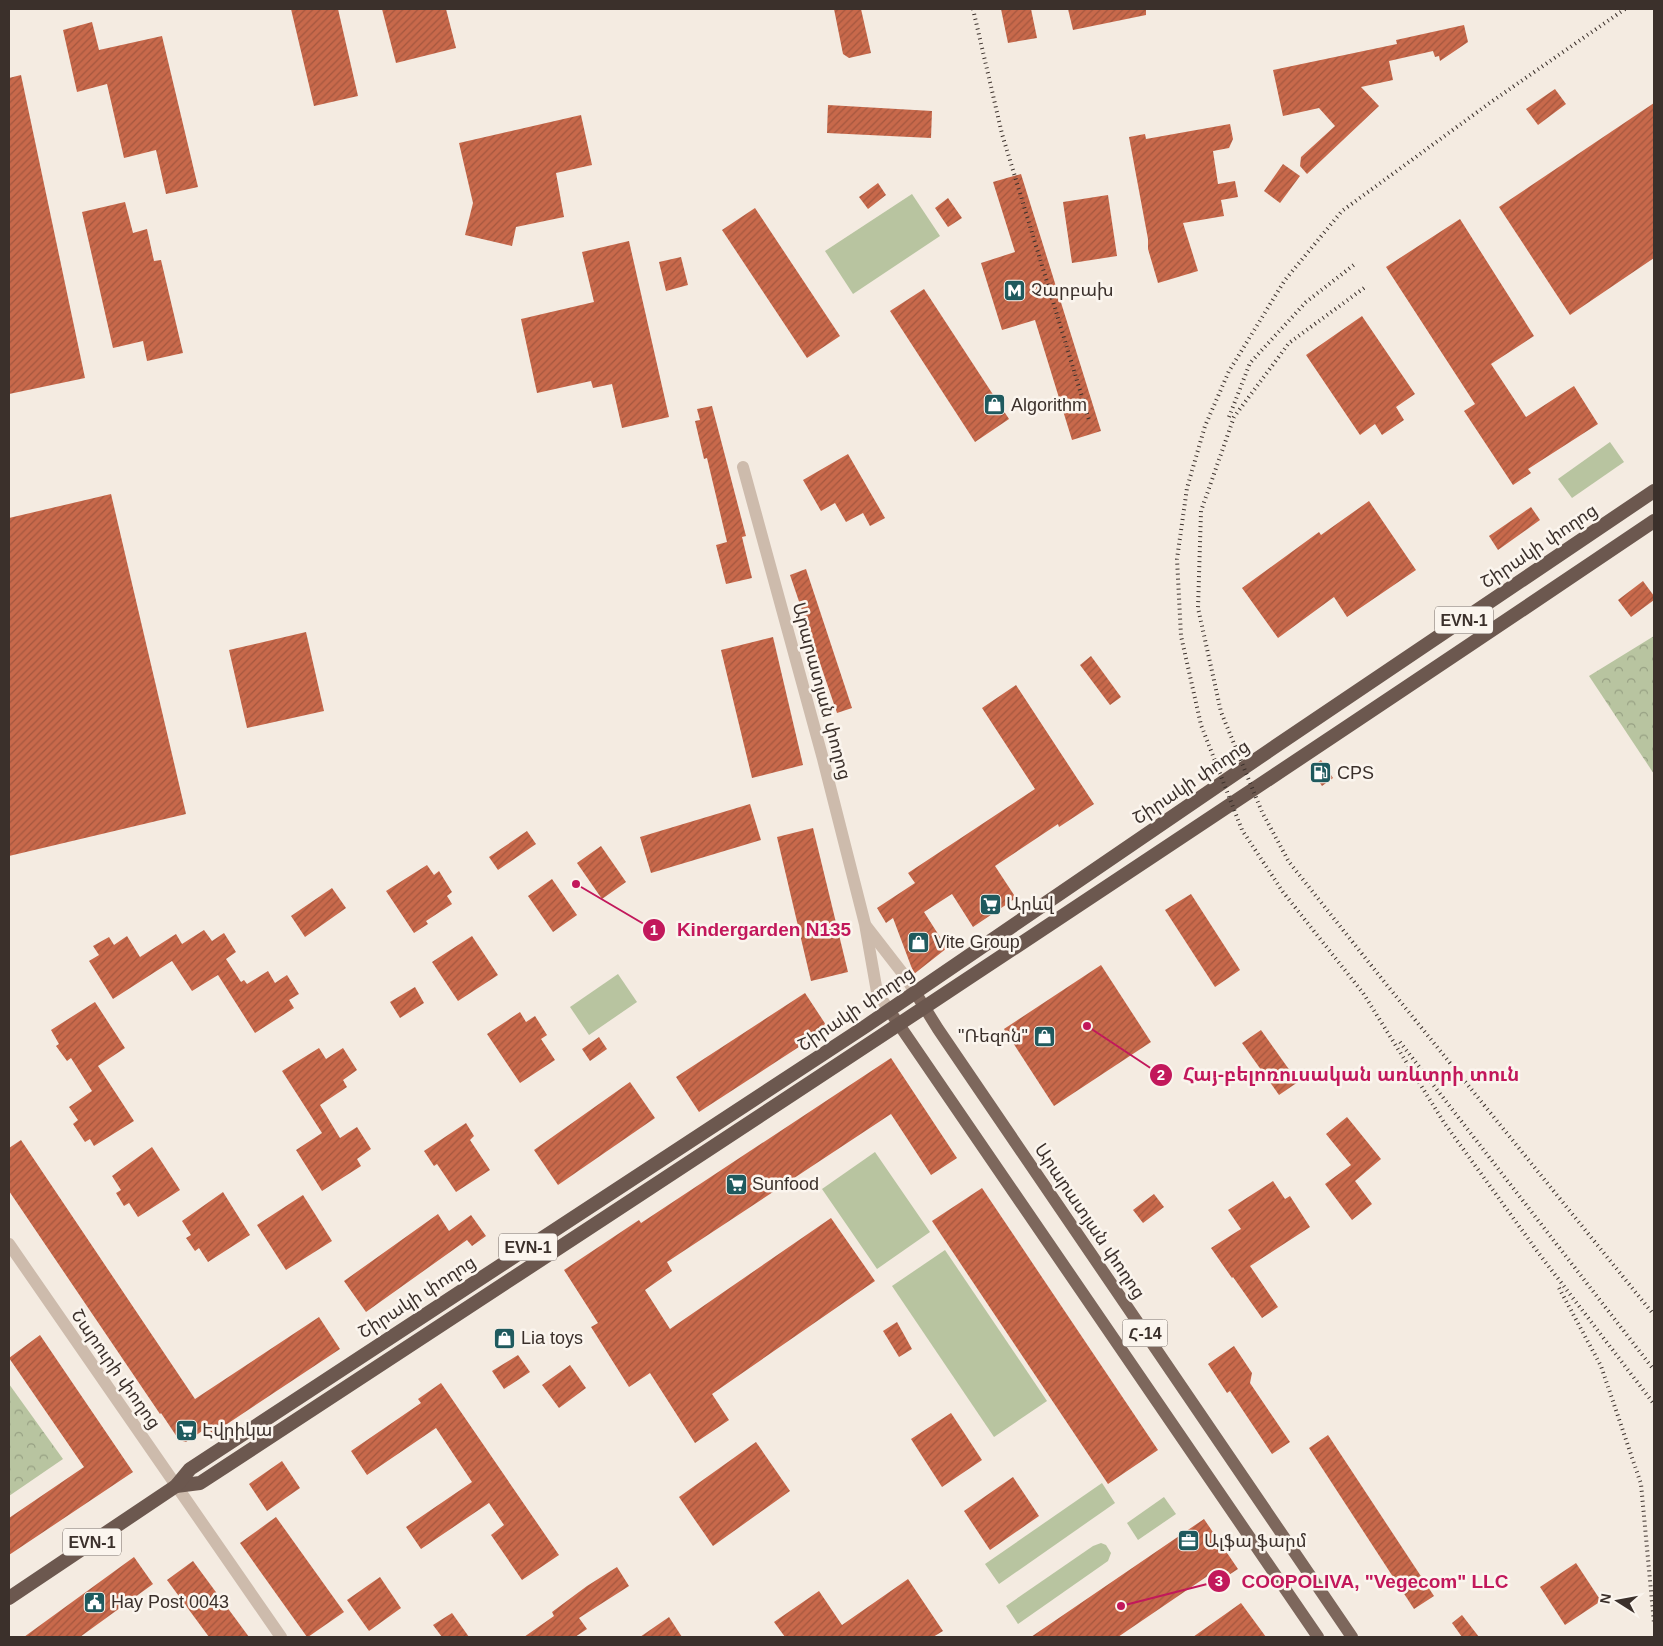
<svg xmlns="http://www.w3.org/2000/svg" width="1663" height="1646" font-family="Helvetica,'Noto Sans Armenian',sans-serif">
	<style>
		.grass { fill: #b8c4a0 }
		.forest { fill: url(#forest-crowns) }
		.building { fill: url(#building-hatch) }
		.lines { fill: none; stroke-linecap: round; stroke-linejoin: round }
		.minor { stroke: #cdbbac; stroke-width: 12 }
		.primary { stroke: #7d675c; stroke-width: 12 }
		.trunk { stroke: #6c584f; stroke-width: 14 }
		.rail { stroke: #3b302b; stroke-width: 4; stroke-dasharray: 1 4; stroke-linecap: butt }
		.labels { text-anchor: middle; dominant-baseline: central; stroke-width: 5; stroke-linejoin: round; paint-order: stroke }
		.shield { fill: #fbf5ee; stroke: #756b66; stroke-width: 1 }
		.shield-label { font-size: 16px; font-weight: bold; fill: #3b302b }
		.poi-label { font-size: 18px; fill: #3b302b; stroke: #fbf5ee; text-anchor: start }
		.street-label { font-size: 18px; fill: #3b302b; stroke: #fbf5ee }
		.leader { fill: none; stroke: #c2185b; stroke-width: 2 }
		.callout-dot { fill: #c2185b; stroke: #fbf5ee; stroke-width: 2 }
		.mark-label { font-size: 15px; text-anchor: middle; font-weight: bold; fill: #fff }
		.callout-label { font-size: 19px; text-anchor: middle; font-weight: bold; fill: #c2185b; stroke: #fbf5ee; stroke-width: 5; stroke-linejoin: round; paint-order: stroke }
	</style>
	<defs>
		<pattern id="forest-crowns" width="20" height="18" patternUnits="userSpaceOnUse" patternTransform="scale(1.25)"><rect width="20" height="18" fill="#b8c4a0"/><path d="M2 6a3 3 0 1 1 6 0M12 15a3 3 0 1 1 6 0" fill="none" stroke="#97a083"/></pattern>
		<pattern id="building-hatch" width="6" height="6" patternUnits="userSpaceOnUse" patternTransform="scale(1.25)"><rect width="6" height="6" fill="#c8694b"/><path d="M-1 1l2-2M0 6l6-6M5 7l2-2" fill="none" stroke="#a4573f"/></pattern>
	</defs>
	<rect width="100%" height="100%" fill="#f4ebe1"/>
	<!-- grass -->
	<g class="grass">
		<polygon points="912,194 940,236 853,294 825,251"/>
		<polygon points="1610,442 1624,462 1572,498 1558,479"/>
		<polygon points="618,974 637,1002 589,1035 570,1007"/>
		<polygon points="875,1152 930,1232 877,1269 822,1189"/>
		<polygon points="945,1250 1047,1401 994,1437 892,1286"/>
		<polygon points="1102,1483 1115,1503 999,1584 985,1564"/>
		<polygon points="1164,1497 1176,1514 1138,1540 1127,1523"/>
		<polygon points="1101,1543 1106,1545 1111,1553 1108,1561 1018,1624 1006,1606 1093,1546"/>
	</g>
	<!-- forest -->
	<g class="forest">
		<polygon points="1654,636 1654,774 1589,676"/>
		<polygon points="9,1384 63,1459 9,1496"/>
	</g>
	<!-- building -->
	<g class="building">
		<polygon points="291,9 338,9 358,96 314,106"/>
		<polygon points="382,9 446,9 456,48 396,63"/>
		<polygon points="834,9 861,9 871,53 849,58 843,54"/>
		<polygon points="1001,9 1031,9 1037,38 1008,43"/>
		<polygon points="1068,9 1146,9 1146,15 1073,30"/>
		<polygon points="92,22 99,50 162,36 198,187 166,194 156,150 124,158 107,84 77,92 63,30"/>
		<polygon points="1464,25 1468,42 1440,61 1439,56 1435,57 1433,51 1389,61 1393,80 1361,87 1379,106 1307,174 1300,166 1301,157 1335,126 1319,108 1283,116 1273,70 1397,44 1396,40"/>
		<polygon points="21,75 85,378 9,394 9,78"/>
		<polygon points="1555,89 1566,104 1538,125 1526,109"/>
		<polygon points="1654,103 1654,258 1570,315 1499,207"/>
		<polygon points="828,105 932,111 931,138 827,133"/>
		<polygon points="581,115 592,165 556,173 564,217 516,227 512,246 465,235 473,203 459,143"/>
		<polygon points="1230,124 1233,139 1229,148 1213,151 1218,184 1235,181 1238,197 1221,200 1224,216 1183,223 1198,271 1158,283 1148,249 1148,239 1129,137 1145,134 1146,139"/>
		<polygon points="1283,164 1300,176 1280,203 1264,191"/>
		<polygon points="1021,174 1101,431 1072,440 1035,320 1002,330 981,263 1015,252 993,182"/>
		<polygon points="878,183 886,195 868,209 859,197"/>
		<polygon points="1108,195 1117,256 1072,263 1063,202"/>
		<polygon points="948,198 962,218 948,227 935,208"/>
		<polygon points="125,202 133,233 147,229 154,261 161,260 183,353 147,361 143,341 113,348 82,212"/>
		<polygon points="755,208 840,336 807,358 722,230"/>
		<polygon points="1460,219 1534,336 1491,364 1526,417 1574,386 1598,424 1528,469 1531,473 1513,485 1464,411 1475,404 1386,267"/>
		<polygon points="629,241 669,417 622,428 612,384 593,388 591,381 537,393 521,319 594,302 582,252"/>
		<polygon points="681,257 688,285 666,291 659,262"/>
		<polygon points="924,289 1009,419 975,442 890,311"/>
		<polygon points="1362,316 1415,394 1396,407 1404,420 1382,435 1375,424 1360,435 1306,355"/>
		<polygon points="712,406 746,536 742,537 752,578 726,584 716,545 727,542 707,458 704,459 695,421 700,420 697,409"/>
		<polygon points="848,454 885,518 870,526 863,513 846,522 835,503 821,511 803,480"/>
		<polygon points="111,494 186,814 9,856 9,518"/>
		<polygon points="1369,501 1416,570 1347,617 1334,597 1278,638 1242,588 1319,532 1321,535"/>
		<polygon points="1531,507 1540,520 1498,550 1489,536"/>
		<polygon points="806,569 852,708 837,713 790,575"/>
		<polygon points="1643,581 1654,596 1654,600 1631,617 1618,600"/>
		<polygon points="306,632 324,711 247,728 229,650"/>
		<polygon points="773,637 803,765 752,778 721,650"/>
		<polygon points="1091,656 1121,697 1110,705 1080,665"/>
		<polygon points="1016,685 1094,804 1059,827 1058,824 995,866 1016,898 973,927 952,894 924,912 947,948 914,974 893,918 886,923 877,908 915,883 908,873 1035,789 982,708"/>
		<polygon points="1321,760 1333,778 1322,786 1310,768"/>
		<polygon points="750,804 761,840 651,873 640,837"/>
		<polygon points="813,828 848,972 811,981 777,837"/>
		<polygon points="527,831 536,844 498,870 489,857"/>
		<polygon points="601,846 626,882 602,899 577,863"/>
		<polygon points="427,865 434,875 439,871 452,892 447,896 452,904 426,921 428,924 414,933 386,891"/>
		<polygon points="552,879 577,915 553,932 528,896"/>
		<polygon points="332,888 346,908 305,937 291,916"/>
		<polygon points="1191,894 1240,970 1215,987 1165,910"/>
		<polygon points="204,930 212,941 224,933 236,952 226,959 241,982 244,980 247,984 268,971 275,983 287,975 299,994 289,1000 294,1008 255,1033 218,975 192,991 172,961 113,999 89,961 99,955 93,946 109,937 114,945 127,936 140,957 176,934 182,944"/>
		<polygon points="472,936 498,975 458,1001 432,962"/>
		<polygon points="1101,965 1151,1042 1054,1106 1004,1029"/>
		<polygon points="415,987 424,1003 400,1018 390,1002"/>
		<polygon points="805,993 828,1028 699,1112 676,1077"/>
		<polygon points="95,1002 125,1048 98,1066 134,1121 94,1146 90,1139 85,1142 73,1124 78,1120 69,1107 92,1091 71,1058 67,1061 56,1046 59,1044 51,1030"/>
		<polygon points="520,1012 526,1022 535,1016 547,1035 541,1039 555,1060 520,1083 487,1034"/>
		<polygon points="1261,1030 1298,1082 1279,1095 1242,1043"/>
		<polygon points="599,1037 607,1049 590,1061 582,1049"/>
		<polygon points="319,1048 326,1059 343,1048 357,1070 343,1080 347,1087 320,1105 340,1138 357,1127 371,1149 357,1159 361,1166 322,1191 296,1150 322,1133 282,1071"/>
		<polygon points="891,1058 957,1158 931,1175 891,1114 667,1262 672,1271 645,1290 670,1329 831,1218 875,1281 712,1394 729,1420 695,1443 650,1373 629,1387 591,1327 598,1323 564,1270 639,1220 641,1223"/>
		<polygon points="630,1082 655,1118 558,1185 534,1150"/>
		<polygon points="1347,1117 1381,1159 1355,1181 1372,1204 1352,1220 1325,1184 1351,1165 1326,1134"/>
		<polygon points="466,1123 474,1136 470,1140 490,1170 456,1192 437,1164 434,1166 424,1151"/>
		<polygon points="21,1140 195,1399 319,1317 340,1349 212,1434 208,1427 186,1442 179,1440 161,1413 160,1414 9,1191 9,1148"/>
		<polygon points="152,1147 180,1190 138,1217 129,1203 124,1206 116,1193 121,1190 112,1176"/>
		<polygon points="1273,1181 1285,1199 1290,1196 1310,1227 1250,1266 1278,1307 1262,1318 1233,1277 1232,1278 1211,1248 1241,1229 1228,1210"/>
		<polygon points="982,1188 1158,1450 1108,1484 932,1221"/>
		<polygon points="223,1192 250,1235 208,1262 199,1248 195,1251 186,1238 191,1235 182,1221"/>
		<polygon points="1154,1194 1164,1207 1143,1223 1133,1210"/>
		<polygon points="303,1195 332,1241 286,1270 257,1225"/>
		<polygon points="438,1214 449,1231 471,1215 486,1236 472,1246 467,1240 366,1312 344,1281"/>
		<polygon points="897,1322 912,1349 899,1357 883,1331"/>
		<polygon points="40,1335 133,1472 9,1555 9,1518 84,1467 9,1358"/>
		<polygon points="1234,1346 1252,1373 1250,1383 1290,1442 1272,1454 1230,1391 1227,1393 1208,1364"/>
		<polygon points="518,1355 530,1372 504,1389 492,1371"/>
		<polygon points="570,1365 586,1388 559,1408 542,1385"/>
		<polygon points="441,1383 559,1555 522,1580 491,1535 504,1525 489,1503 421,1549 406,1527 472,1482 436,1428 367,1475 351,1451 421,1403 418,1399"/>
		<polygon points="951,1413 982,1460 942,1487 911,1439"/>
		<polygon points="1328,1435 1434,1596 1414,1609 1309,1448"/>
		<polygon points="756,1442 790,1491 713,1546 679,1497"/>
		<polygon points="282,1461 300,1488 267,1511 249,1484"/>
		<polygon points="1013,1477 1039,1516 990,1550 964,1511"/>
		<polygon points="276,1517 344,1612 308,1637 307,1637 240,1543"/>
		<polygon points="1204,1519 1238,1569 1218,1582 1212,1573 1118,1637 1031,1637"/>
		<polygon points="134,1557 153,1584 80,1637 24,1637"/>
		<polygon points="193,1561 249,1637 209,1637 167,1580"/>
		<polygon points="1576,1563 1601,1601 1565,1625 1540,1587"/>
		<polygon points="617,1567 629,1586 579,1618 587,1629 575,1637 524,1637 554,1616 552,1612 587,1586"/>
		<polygon points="380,1577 401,1608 369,1631 347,1600"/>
		<polygon points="908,1579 943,1631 933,1637 785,1637 774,1622 819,1591 842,1625"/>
		<polygon points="1241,1603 1266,1637 1193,1637"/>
		<polygon points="452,1613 469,1637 442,1637 433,1625"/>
		<polygon points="1462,1615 1479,1637 1462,1637 1452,1623"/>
		<polygon points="669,1617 682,1637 640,1637"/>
	</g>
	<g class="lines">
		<!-- minor -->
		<g class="minor">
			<polyline points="743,467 823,759 865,924 877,992 889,1010"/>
			<polyline points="866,926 904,975 915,992"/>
			<polyline points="9,1244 281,1637"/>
		</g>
		<!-- primary -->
		<g class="primary">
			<polyline points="915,992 938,1029 1352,1637"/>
			<polyline points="889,1010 1318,1637"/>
		</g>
		<!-- trunk -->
		<g class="trunk">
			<path d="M 176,1486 L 200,1483 C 686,1165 1172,846 1654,521"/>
			<polyline points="9,1598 176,1486 190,1469 866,1026 1273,748 1654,491"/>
		</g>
		<!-- rail -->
		<g class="rail">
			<polyline points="973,9 1002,134 1089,420"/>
			<polyline points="1625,9 1491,102 1342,211 1285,280 1229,371 1205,426 1187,488 1177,559 1181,636 1201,725 1242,830 1283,892 1363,993 1445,1124 1540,1255 1654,1404"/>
			<polyline points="1364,288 1289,343 1234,417 1201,511 1198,608 1221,712 1262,812 1289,862 1382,979 1654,1315"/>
			<polyline points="1229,417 1250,363 1306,302 1355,264"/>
			<polyline points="1400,1042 1654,1370"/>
			<polyline points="1559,1288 1601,1366 1641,1484 1654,1623"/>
		</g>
	</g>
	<!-- icons -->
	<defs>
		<symbol id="metro-square" viewBox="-11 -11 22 22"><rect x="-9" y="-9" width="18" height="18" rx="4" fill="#1f5a5e" stroke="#fbf5ee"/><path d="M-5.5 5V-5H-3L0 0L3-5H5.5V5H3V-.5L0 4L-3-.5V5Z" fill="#fff"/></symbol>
		<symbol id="shop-square" viewBox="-11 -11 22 22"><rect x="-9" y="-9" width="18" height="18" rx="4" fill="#1f5a5e" stroke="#fbf5ee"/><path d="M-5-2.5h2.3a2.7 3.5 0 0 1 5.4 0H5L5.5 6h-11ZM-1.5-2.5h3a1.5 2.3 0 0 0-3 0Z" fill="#fff"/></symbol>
		<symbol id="fuel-square" viewBox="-11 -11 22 22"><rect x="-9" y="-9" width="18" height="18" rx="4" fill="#1f5a5e" stroke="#fbf5ee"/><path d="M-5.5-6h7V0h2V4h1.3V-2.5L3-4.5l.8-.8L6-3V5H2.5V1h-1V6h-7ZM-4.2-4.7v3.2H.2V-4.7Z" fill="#fff"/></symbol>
		<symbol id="supermarket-square" viewBox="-11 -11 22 22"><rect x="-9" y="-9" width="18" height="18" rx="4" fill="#1f5a5e" stroke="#fbf5ee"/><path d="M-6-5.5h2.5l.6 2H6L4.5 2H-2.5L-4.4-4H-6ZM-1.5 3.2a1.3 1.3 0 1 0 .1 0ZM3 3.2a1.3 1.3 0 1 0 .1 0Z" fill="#fff"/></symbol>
		<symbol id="office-square" viewBox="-11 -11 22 22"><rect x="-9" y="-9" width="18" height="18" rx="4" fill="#1f5a5e" stroke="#fbf5ee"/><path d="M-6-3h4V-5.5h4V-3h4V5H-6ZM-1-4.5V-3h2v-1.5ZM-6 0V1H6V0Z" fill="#fff"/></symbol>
		<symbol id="civic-square" viewBox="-11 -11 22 22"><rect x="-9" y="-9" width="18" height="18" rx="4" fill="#1f5a5e" stroke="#fbf5ee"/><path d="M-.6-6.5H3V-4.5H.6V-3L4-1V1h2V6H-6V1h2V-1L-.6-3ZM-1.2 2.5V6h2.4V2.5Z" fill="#fff"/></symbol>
	</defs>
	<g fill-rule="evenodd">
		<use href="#metro-square" x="1002" y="278" width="25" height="25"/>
		<use href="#shop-square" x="982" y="392" width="25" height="25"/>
		<use href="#fuel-square" x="1308" y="760" width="25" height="25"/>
		<use href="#supermarket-square" x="978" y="892" width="25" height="25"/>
		<use href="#shop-square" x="906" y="930" width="25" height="25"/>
		<use href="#shop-square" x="1032" y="1024" width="25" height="25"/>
		<use href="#supermarket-square" x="724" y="1172" width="25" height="25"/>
		<use href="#shop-square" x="492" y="1326" width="25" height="25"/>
		<use href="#supermarket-square" x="174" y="1418" width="25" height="25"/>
		<use href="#office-square" x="1176" y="1528" width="25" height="25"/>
		<use href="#civic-square" x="82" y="1590" width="25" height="25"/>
	</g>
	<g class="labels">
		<!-- shield labels -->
		<g class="shield">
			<rect x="1435" y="606.5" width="58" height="27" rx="4"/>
			<rect x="499" y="1233.5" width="58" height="27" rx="4"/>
			<rect x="1122.5" y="1319.5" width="45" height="27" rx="4"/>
			<rect x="63" y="1528.5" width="58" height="27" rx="4"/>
		</g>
		<g class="shield-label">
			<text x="1464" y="620">EVN-1</text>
			<text x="528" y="1247">EVN-1</text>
			<text x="1145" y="1333">Հ-14</text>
			<text x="92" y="1542">EVN-1</text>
		</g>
		<!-- poi labels -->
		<g class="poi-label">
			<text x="1031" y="290">Չարբախ</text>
			<text x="1011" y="405">Algorithm</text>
			<text x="1337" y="773">CPS</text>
			<text x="1006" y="904">Արևվ</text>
			<text x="934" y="942">Vite Group</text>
			<text x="1028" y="1036" text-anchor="end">"Ռեզոն"</text>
			<text x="752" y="1184">Sunfood</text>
			<text x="521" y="1338">Lia toys</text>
			<text x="202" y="1430">Էվրիկա</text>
			<text x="1204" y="1541">Ալֆա ֆարմ</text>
			<text x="111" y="1602">Hay Post 0043</text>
		</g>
		<!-- street labels -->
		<g class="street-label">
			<text transform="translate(1539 546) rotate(-34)">Շիրակի փողոց</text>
			<text transform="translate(822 691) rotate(75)">Արարատյան փողոց</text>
			<text transform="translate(1191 782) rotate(-34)">Շիրակի փողոց</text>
			<text transform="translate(856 1009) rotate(-34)">Շիրակի փողոց</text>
			<text transform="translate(1090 1221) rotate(56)">Արարատյան փողոց</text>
			<text transform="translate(417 1297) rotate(-33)">Շիրակի փողոց</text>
			<text transform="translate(116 1369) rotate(55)">Շարուրի փողոց</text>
		</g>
	</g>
	<!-- callouts -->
	<path class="leader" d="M576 884L654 930M1087 1026L1161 1075M1121 1606L1219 1581"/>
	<g class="callout-dot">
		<circle cx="576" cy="884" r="5"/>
		<circle cx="1087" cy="1026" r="5"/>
		<circle cx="1121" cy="1606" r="5"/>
		<circle cx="654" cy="930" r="12"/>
		<circle cx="1161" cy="1075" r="12"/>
		<circle cx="1219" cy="1581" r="12"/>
	</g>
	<g class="mark-label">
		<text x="654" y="935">1</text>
		<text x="1161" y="1080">2</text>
		<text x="1219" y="1586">3</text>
	</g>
	<g class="callout-label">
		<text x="764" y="936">Kindergarden N135</text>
		<text x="1351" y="1081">Հայ-բելոռուսական առևտրի տուն</text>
		<text x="1375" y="1588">COOPOLIVA, "Vegecom" LLC</text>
	</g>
	<!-- border -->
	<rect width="1663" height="1646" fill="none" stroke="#3b302b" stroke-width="20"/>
	<!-- north arrow -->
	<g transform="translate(1618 1601) rotate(281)" stroke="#fbf5ee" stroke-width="4" paint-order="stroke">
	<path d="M0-4L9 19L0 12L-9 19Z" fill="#3b302b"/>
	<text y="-8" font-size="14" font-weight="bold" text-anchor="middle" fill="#3b302b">N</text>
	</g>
</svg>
